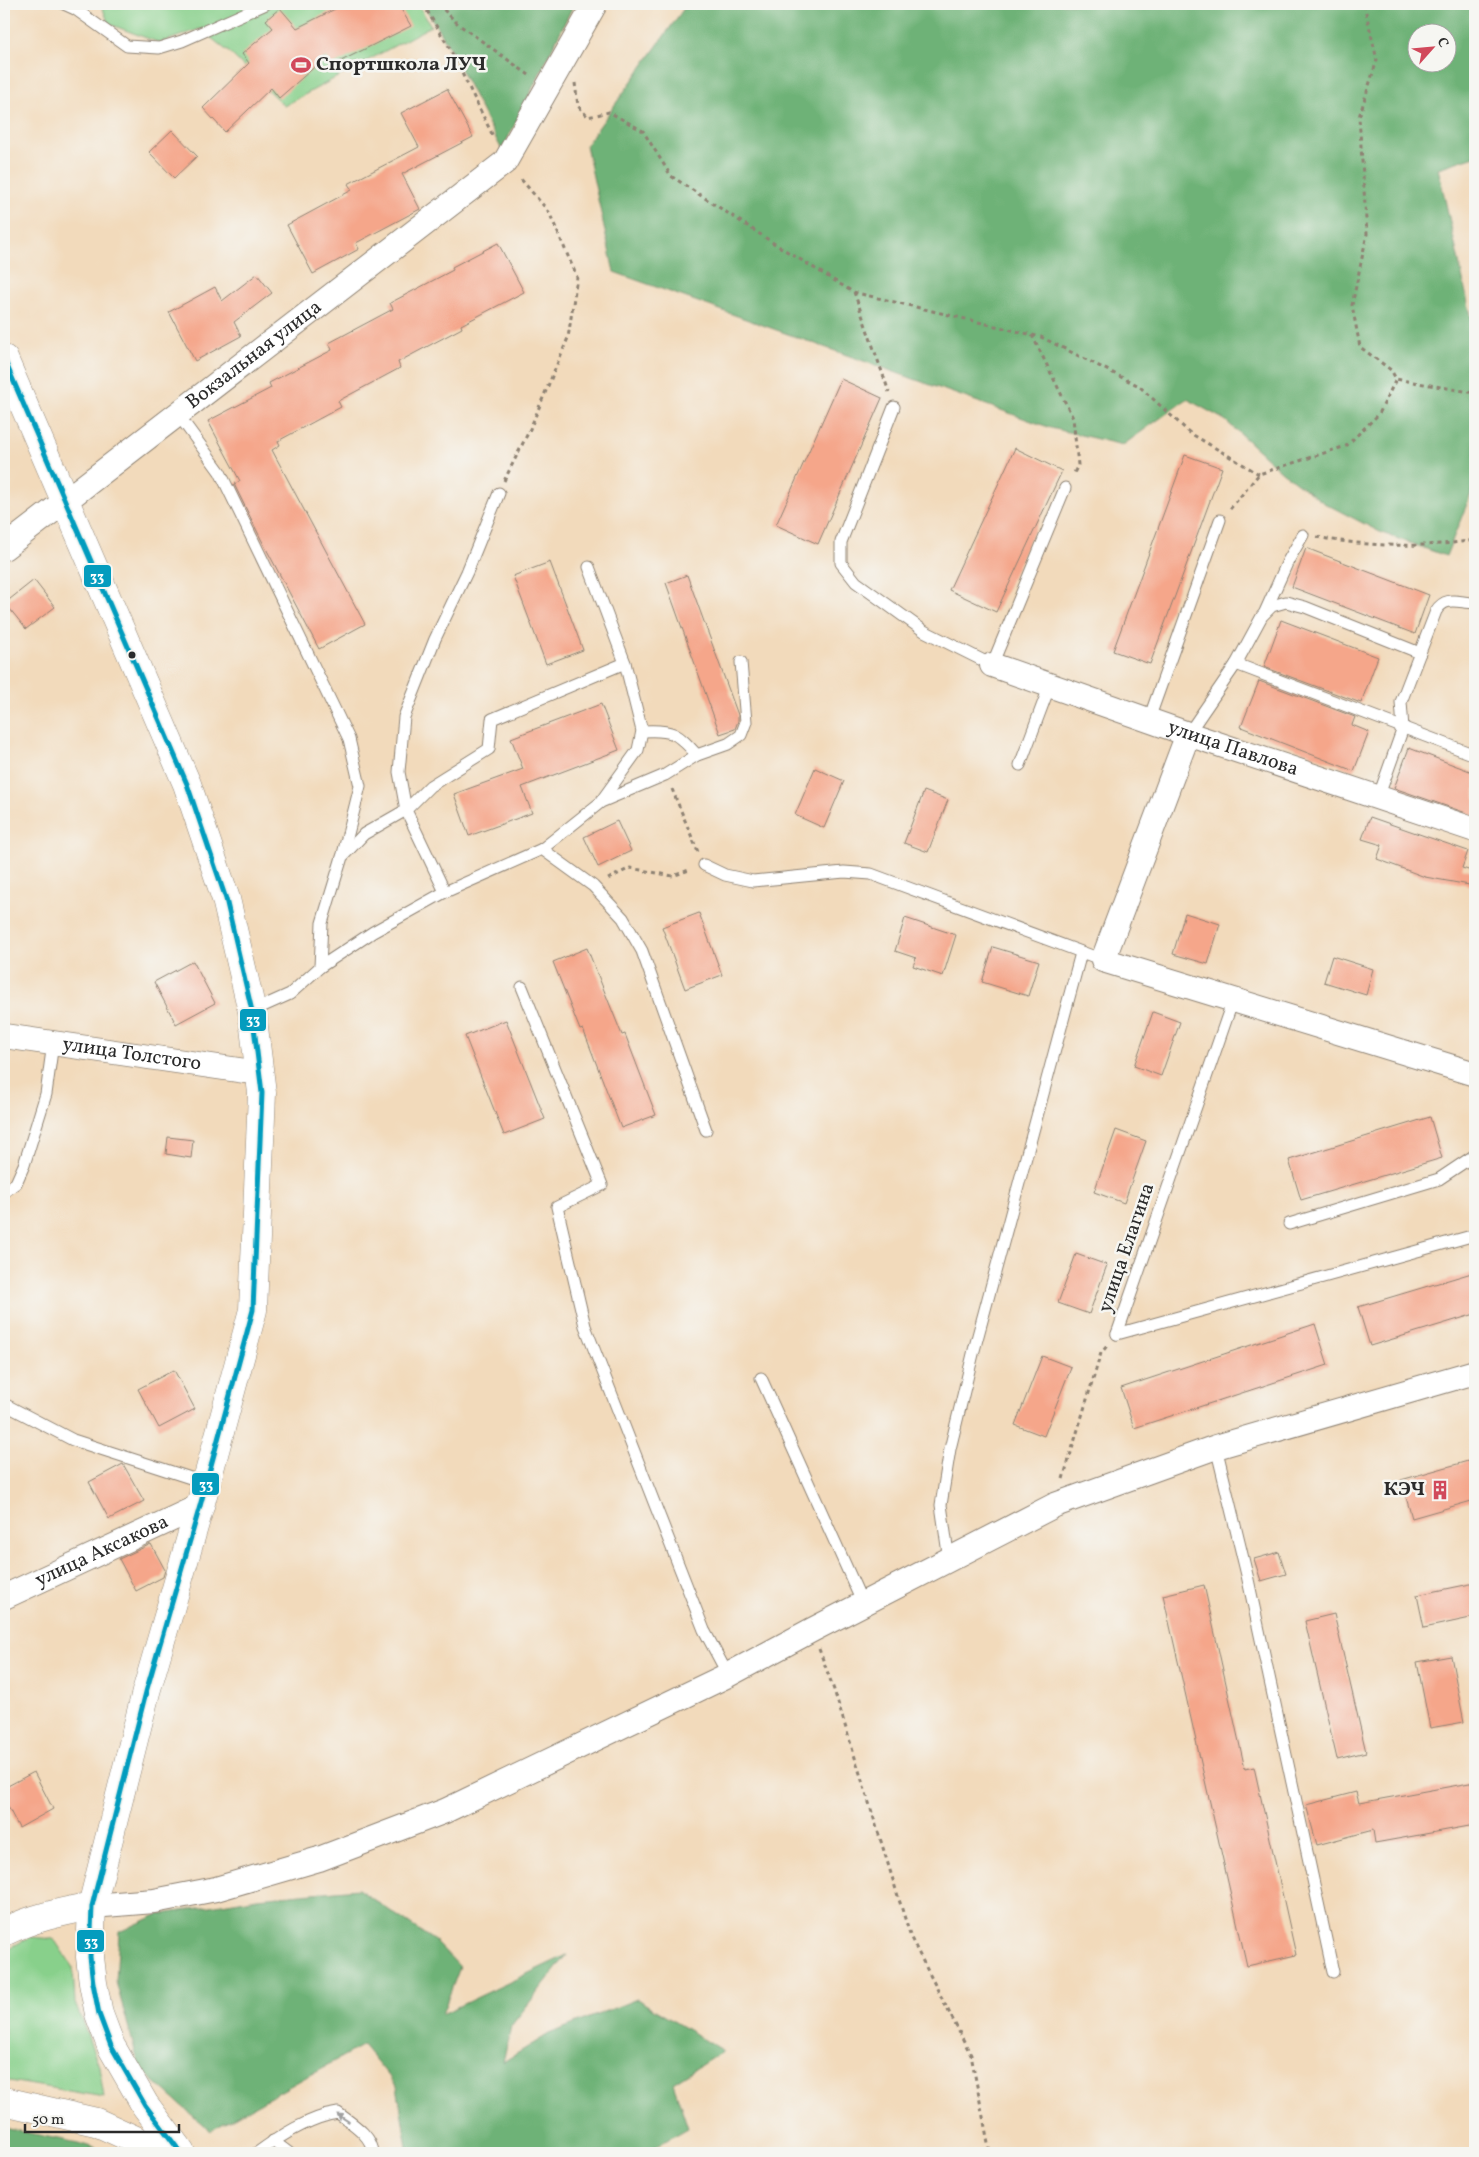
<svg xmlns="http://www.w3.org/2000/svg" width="1479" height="2157" font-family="Vollkorn,serif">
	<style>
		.green { fill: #88d08b; stroke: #5a7e5b }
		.forest { fill: #6eb277; stroke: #4c6e51; fill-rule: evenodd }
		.building { fill: #f5a68a }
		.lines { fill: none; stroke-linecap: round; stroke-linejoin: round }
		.lane-casing { stroke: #8e8273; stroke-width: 13 }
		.street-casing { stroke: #8e8273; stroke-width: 26 }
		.primary-casing { stroke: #8e8273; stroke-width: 29 }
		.path { stroke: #8e8273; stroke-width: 3; stroke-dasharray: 4 4; stroke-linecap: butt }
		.lane { stroke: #fff; stroke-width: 11 }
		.street { stroke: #fff; stroke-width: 24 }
		.primary { stroke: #fff; stroke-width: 28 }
		.bus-1-casing { stroke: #f6f6f2; stroke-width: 9 }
		.bus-1 { stroke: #049cbe; stroke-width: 5 }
		.oneway { fill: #a0a0a0 }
		.bus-dot { fill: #2b2b2b; stroke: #f6f6f2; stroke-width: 2 }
		.labels { text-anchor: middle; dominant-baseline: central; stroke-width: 5; stroke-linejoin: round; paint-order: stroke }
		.poi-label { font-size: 20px; font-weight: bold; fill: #2b2b2b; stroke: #f6f6f2; text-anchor: start }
		.street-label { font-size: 20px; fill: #2b2b2b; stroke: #f6f6f2 }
		.line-badge { stroke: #f6f6f2; stroke-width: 2 }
		.badge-label { font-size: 14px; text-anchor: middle; font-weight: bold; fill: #fff }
	</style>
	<rect width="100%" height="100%" fill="#f6f6f2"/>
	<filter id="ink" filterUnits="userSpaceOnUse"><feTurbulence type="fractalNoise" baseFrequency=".02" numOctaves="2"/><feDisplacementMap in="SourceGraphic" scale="10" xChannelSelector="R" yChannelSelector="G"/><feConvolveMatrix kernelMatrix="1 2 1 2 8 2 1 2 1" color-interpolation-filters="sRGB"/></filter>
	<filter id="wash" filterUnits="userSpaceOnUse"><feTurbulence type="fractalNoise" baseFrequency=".0096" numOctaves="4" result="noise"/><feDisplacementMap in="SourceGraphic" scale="20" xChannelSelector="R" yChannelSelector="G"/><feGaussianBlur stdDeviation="1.12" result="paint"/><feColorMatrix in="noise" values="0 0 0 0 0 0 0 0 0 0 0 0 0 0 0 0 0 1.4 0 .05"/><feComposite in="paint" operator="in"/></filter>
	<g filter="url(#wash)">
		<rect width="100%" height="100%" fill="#f2dabb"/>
		<!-- green -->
		<g class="green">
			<polygon points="101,4 418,4 431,26 284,106 230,53 200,29 160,43 109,24"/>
			<polygon points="30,1937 54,1939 73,1968 75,2003 99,2066 104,2097 4,2080 4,1951"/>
		</g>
		<!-- forest -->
		<g class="forest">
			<polygon points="423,4 574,4 502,150 450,49"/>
			<path d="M 687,4 L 1475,4 L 1475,156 L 1438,168 L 1475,334 L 1475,484 L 1446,556 L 1382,533 L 1324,503 L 1282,472 L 1225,420 L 1187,399 L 1123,445 L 1051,428 L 614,272 L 586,145 ZM 1416,32 L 1446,32 L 1446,62 L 1416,62 Z"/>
			<polygon points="358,1889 436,1942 460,1967 442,2014 567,1955 511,2026 503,2062 549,2034 637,1999 723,2051 673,2083 688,2128 644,2153 408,2153 397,2086 363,2045 210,2131 140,2069 116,1982 119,1932 157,1915 257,1898"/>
			<polygon points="4,2128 78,2143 111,2153 4,2153"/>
		</g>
		<g id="blocks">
			<!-- building -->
			<g class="building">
				<polygon points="345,4 398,4 411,26 331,66 326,57 279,98 271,88 225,132 203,108 249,63 242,54 273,28 266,20 280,8 297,28"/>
				<polygon points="447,89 473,137 402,174 420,209 356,243 359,249 313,274 287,225 352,190 348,184 419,147 401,113"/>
				<polygon points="172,130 197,156 174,178 149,152"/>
				<polygon points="498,243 524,292 461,325 462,328 398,362 400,368 338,401 341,407 278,441 280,445 272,450 365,624 319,649 261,539 234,484 240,481 208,421 271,388 269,383 332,350 329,343 393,309 390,303 453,270 452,267"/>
				<polygon points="257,274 272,293 234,322 241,336 195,361 169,312 215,287 222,301"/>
				<polygon points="841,379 882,398 818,544 776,525"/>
				<polygon points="1015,448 1062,471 996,612 949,590"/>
				<polygon points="1185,455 1222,468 1150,664 1113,651"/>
				<polygon points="1306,548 1429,595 1415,634 1292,587"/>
				<polygon points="550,562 583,650 546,664 513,576"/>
				<polygon points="687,575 738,715 738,721 735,729 720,734 666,583"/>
				<polygon points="34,580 55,607 26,629 5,603"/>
				<polygon points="1281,620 1378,657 1361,703 1264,667"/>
				<polygon points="1259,681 1355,717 1352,725 1369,732 1354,771 1241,727"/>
				<polygon points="601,704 619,750 522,787 532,813 469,836 454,794 523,769 511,738"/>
				<polygon points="1409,748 1475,773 1475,816 1394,788"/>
				<polygon points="815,768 844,781 824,828 795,815"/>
				<polygon points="924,791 948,800 928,852 904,843"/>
				<polygon points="1370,817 1468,851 1462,868 1475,872 1475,886 1425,877 1377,859 1382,845 1362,839"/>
				<polygon points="617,821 631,851 598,867 584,837"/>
				<polygon points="699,913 722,975 685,989 662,927"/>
				<polygon points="1185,913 1220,924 1208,964 1173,954"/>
				<polygon points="905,918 956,935 943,976 913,966 916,958 895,951"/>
				<polygon points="993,947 1039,961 1028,996 982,982"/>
				<polygon points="587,948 622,1035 625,1034 656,1115 621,1128 583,1029 580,1030 553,962"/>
				<polygon points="1332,956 1373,969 1366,995 1324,982"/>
				<polygon points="193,961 215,1003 176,1024 154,982"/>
				<polygon points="1153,1012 1180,1022 1161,1076 1134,1066"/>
				<polygon points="506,1020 545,1119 504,1135 465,1036"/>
				<polygon points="1430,1117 1442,1158 1301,1200 1289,1160"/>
				<polygon points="1116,1130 1146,1141 1124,1203 1094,1192"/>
				<polygon points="168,1137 193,1140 191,1158 166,1154"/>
				<polygon points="1076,1254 1107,1265 1089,1314 1058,1303"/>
				<polygon points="1475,1272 1475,1314 1370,1346 1358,1307"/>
				<polygon points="1315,1324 1328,1365 1134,1428 1121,1388"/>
				<polygon points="1042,1356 1071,1367 1044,1436 1015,1425"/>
				<polygon points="174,1370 195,1409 159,1428 138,1389"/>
				<polygon points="1475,1459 1475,1500 1412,1518 1401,1480"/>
				<polygon points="123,1464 144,1501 109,1519 89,1482"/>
				<polygon points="151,1544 165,1570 163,1577 136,1591 119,1559"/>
				<polygon points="1279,1552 1286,1574 1261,1581 1254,1559"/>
				<polygon points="1475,1583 1475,1617 1424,1628 1417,1595"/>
				<polygon points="1204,1585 1245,1769 1254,1767 1296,1955 1247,1966 1163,1595"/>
				<polygon points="1334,1614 1366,1752 1337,1759 1305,1621"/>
				<polygon points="1451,1656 1464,1722 1430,1728 1417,1662"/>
				<polygon points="34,1772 53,1809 19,1828 4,1799 4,1788"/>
				<polygon points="1475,1782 1475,1825 1375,1843 1373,1830 1317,1845 1306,1805 1356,1792 1359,1803"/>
			</g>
		</g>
	</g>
	<g filter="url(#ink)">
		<use href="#blocks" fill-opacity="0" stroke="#8e8273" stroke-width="1"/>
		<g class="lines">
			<defs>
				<g id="lane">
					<polyline points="64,4 75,9 127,46 159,48 182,41 266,4"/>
					<polyline points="894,407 841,542 841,563 856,582 924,631 992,665 1065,488"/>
					<polyline points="177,413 220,472 349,739 360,786 343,854"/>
					<polyline points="589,567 625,663 642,731 638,750 602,800"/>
					<polyline points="1265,612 1288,561 1303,535"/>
					<polyline points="1236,664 1475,755"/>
					<polyline points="1149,719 1220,520"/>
					<path d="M 642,731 C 673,729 677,733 697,755"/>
					<polyline points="1188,734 1236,664 1262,616 1272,606 1286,602 1305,607 1420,653"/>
					<polyline points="1020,765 1050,685"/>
					<path d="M 1378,798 L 1403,728 L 1401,702 L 1436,611 C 1446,595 1459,603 1475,603"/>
					<polyline points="542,849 593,886 623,918 642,951 706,1130"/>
					<polyline points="704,865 725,875 753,881 844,872 871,874 1103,960"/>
					<polyline points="445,892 406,810 430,786 489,749 492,719 625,663"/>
					<polyline points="320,967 322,923 342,857 364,834 406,810 399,772 404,717 435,639 467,572 499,493"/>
					<polyline points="522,987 602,1185 557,1207 585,1326 704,1630 728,1675"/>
					<polyline points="252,1011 290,994 320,967 373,932 445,892 542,849 601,802 665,775 697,755 728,744 741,735 746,722 741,662"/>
					<polyline points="4,1192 16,1183 24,1165 46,1094 53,1043"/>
					<polyline points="1289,1224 1439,1179 1475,1155"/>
					<polyline points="1117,1334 1475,1235"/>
					<polyline points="1117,1334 1233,1000"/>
					<polyline points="761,1378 863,1604"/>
					<polyline points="4,1404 73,1440 206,1483"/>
					<polyline points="1216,1447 1247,1575 1333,1972"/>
					<polyline points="949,1560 941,1505 950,1449 973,1354 1081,953"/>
					<polyline points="273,2141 289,2153"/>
					<path d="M 257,2153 C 280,2136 309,2117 338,2113 C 351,2123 372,2135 373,2153"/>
				</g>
				<g id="street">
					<path id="s1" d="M 4,548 L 505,162 L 595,4"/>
					<path id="s2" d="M 992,665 L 1188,734 L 1475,830"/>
					<polyline points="1188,734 1103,960 1475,1074"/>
					<path id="s3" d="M 4,1036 L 259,1073"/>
					<path id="s4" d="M 4,1597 L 200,1506"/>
					<polyline points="92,1906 154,1901 216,1889 319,1859 445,1811 728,1675 812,1630 1055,1505 1216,1447 1475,1372"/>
				</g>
				<g id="primary">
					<polyline points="4,359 187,784 226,899 252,1011 262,1093 253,1310 200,1506 146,1692 92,1906 90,1957 93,1983 99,2014 111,2046 145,2105 181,2153"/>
					<path d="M 4,1932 C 32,1918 61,1912 92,1906"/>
					<polyline points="4,2101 96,2122 164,2153"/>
				</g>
			</defs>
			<!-- lane casing -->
			<use href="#lane" class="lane-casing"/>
			<!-- street casing -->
			<use href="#street" class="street-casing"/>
			<!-- primary casing -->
			<use href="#primary" class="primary-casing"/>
			<!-- path -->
			<g class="path">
				<polyline points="423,4 450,49 494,138"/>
				<polyline points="438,4 458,24 529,75"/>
				<polyline points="1364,4 1377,60 1359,117 1367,234 1352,305 1360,347 1391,370 1396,379 1475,393"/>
				<polyline points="575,83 578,106 588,117 609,112 643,131 671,176 775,244 853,292 1041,337 1139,386 1190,433 1259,474"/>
				<polyline points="854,292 889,392"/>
				<polyline points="1032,335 1073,418 1078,465 1073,475"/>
				<polyline points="504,481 530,429 568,338 577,277 549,212 520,178"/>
				<polyline points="1230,509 1259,474 1346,446 1379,414 1396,379"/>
				<path d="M 1317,537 C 1365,547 1427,548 1475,540"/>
				<polyline points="672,789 698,852"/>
				<polyline points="608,879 630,868 673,876 689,870"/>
				<polyline points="1063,1479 1101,1353 1107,1346"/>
				<polyline points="819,1649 834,1690 911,1938 971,2055 990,2153"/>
			</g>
			<!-- lane -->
			<use href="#lane" class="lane"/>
			<!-- street -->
			<use href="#street" class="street"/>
			<!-- primary -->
			<use href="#primary" class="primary"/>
			<defs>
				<polyline id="bus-1" points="4,359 187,784 226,899 252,1011 262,1093 253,1310 200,1506 146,1692 92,1906 90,1957 93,1983 99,2014 111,2046 145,2105 181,2153"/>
			</defs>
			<!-- bus-1 casing -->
			<use href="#bus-1" class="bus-1-casing"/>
			<!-- bus-1 -->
			<use href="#bus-1" class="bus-1"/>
		</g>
		<!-- one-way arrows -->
		<defs><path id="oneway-solid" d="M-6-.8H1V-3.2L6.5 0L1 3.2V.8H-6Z" transform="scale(1.25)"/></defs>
		<use class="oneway" href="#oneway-solid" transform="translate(343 2118) rotate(-147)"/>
	</g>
	<!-- icons -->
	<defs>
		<symbol id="stadium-bare" viewBox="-9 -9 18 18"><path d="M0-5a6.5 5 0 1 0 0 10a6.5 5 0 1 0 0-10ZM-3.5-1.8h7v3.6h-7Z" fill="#d1495b" stroke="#f6f6f2" stroke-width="2.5" paint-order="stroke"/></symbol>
		<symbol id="building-bare" viewBox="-9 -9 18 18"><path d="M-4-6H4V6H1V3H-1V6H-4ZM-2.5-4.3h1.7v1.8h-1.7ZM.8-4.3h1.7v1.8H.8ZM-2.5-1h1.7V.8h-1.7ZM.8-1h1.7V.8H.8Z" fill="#d1495b" stroke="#f6f6f2" stroke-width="2.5" paint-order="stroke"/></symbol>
	</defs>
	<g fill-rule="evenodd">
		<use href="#stadium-bare" x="287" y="51" width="28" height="28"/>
		<use href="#building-bare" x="1426" y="1476" width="28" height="28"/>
	</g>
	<!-- markers -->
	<circle class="bus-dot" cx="132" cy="655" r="4.5"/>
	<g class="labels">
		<!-- poi labels -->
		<g class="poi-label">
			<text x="316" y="65">Спортшкола ЛУЧ</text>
			<text x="1425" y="1490" text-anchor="end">КЭЧ</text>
		</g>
		<!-- street labels -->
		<g class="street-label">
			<text stroke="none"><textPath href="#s1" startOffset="316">Вокзальная улица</textPath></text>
			<text stroke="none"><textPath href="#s2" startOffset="255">улица Павлова</textPath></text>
			<text stroke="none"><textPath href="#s3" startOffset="129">улица Толстого</textPath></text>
			<text transform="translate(1127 1248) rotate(-71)">улица Елагина</text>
			<text stroke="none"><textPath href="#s4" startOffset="108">улица Аксакова</textPath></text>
		</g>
	</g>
	<g class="line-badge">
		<rect x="83" y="564" width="29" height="24" rx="5" fill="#049cbe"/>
		<rect x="239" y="1008" width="28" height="24" rx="5" fill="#049cbe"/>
		<rect x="191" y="1472" width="29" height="24" rx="5" fill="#049cbe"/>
		<rect x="76" y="1929" width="29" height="24" rx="5" fill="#049cbe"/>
	</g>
	<g class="badge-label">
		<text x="97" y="581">33</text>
		<text x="253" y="1024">33</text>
		<text x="206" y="1489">33</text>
		<text x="91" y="1946">33</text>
	</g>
	<!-- margin -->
	<rect width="1479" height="2157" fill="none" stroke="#f6f6f2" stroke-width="20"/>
	<!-- north arrow -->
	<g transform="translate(1432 48) rotate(63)"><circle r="24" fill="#f6f6f2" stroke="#a5a5a2"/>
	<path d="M0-4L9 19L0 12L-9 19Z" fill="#d1495b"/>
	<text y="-8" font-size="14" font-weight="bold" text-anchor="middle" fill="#2b2b2b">С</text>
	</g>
	<!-- scale -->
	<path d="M25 2124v8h154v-8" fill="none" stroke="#2b2b2b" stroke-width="2.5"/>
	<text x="32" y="2124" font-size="15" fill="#2b2b2b" stroke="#f6f6f2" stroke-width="4" paint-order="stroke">50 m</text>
</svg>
